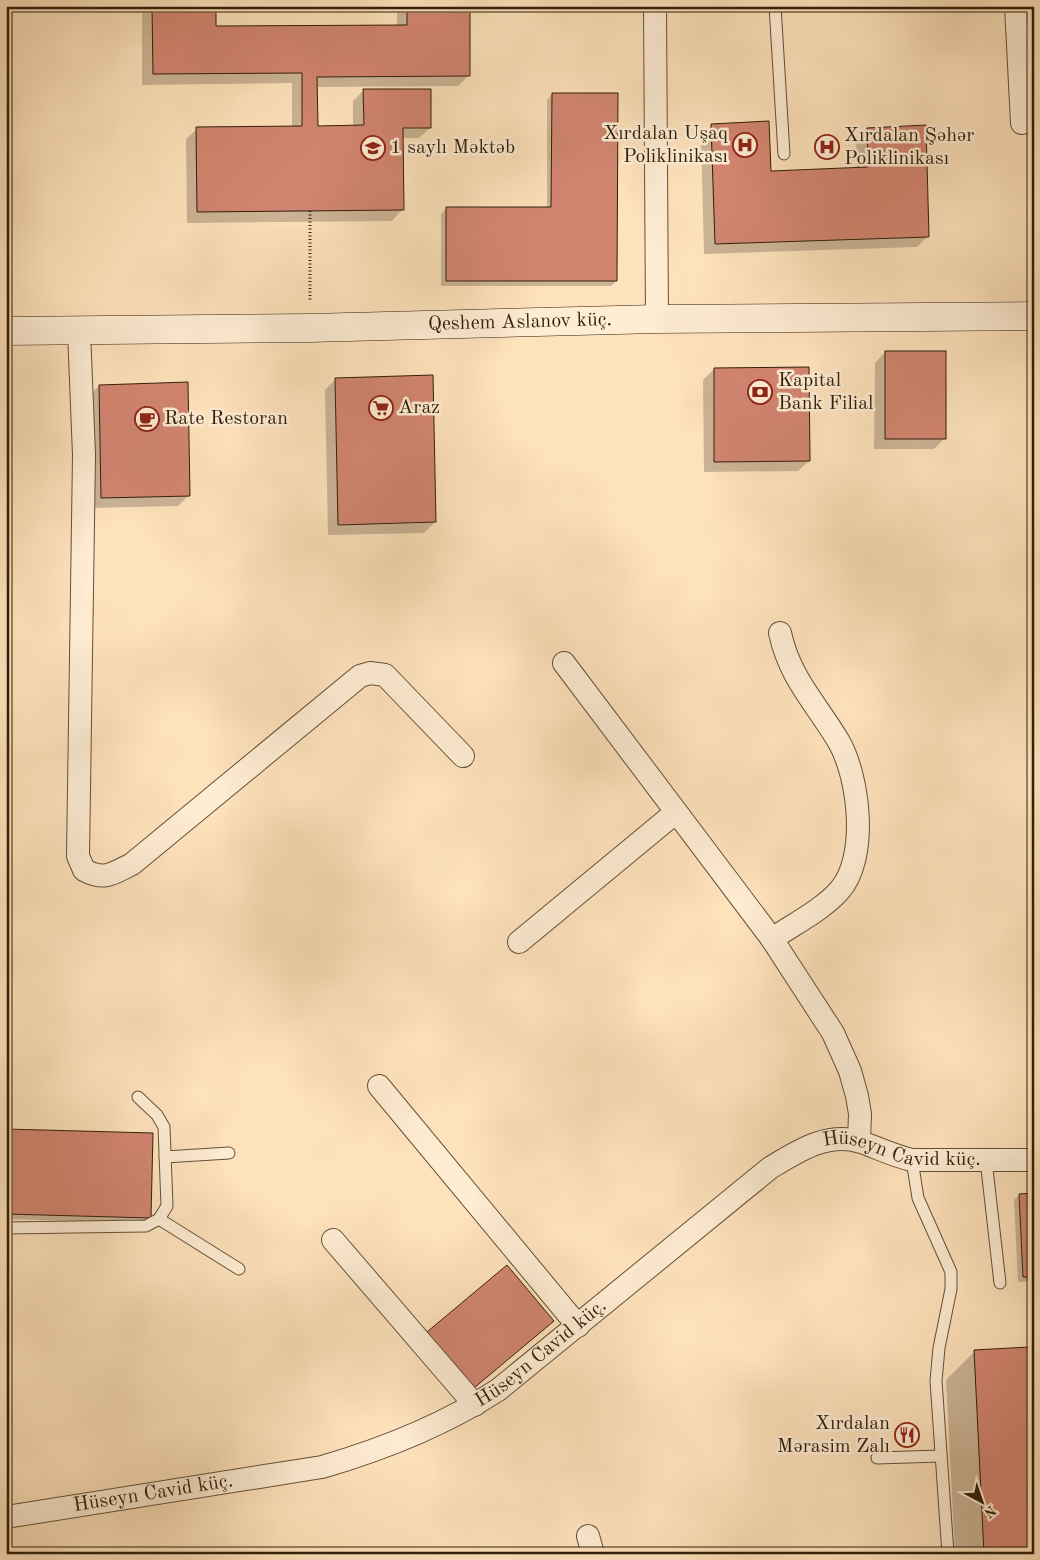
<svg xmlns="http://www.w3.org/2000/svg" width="1040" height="1560" font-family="'Old Standard TT',serif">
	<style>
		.shadow { fill: #0003 }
		.building { fill: #d28571; stroke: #301f0a }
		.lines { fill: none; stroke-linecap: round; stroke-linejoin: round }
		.lane-casing { stroke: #645036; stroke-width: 13 }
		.street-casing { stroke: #645036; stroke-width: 24 }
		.secondary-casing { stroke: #301f0a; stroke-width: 29 }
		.path { stroke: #301f0a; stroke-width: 3; stroke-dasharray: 1 2.5; stroke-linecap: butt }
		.lane { stroke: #feecd3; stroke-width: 11 }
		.street { stroke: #feecd3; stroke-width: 22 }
		.secondary { stroke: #feecd3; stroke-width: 28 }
		.labels { text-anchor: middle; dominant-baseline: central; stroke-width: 5; stroke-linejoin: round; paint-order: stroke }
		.poi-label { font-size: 20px; fill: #301f0a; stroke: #feecd3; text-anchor: start }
		.street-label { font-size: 20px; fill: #301f0a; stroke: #feecd3 }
	</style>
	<rect width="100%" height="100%" fill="#fee2bc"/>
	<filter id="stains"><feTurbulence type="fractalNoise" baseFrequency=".004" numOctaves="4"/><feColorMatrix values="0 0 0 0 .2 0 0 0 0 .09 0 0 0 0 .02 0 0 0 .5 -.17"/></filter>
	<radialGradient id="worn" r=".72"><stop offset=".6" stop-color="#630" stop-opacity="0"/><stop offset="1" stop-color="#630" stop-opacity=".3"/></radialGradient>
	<!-- shadow -->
	<g class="shadow">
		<polygon points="142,6 214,6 214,28 397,26 397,6 469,6 469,75 458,86 316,87 316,127 353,127 353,101 364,90 430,128 419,138 402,138 402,210 392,221 187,223 186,139 197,129 292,128 292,83 142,85"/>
		<polygon points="552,94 616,281 611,286 441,286 441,214 446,209 547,209 547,100"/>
		<polygon points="712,125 770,172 857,169 856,140 867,129 928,236 917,247 704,254 701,136"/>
		<polygon points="885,352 945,438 934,449 874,449 875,363"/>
		<polygon points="714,369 809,461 798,471 704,472 703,380"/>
		<polygon points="336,379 435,522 424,533 328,535 325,390"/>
		<polygon points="99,386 189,495 178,506 91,508 88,397"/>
		<polygon points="6,1130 149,1217 144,1223 6,1219"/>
		<polygon points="1034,1194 1034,1281 1018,1282 1014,1200 1019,1195"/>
		<polygon points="975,1351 1034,1554 955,1554 946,1380"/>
	</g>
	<!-- building -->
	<g class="building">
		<polygon points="152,6 216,6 216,26 407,25 407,6 470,6 470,76 317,77 318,126 364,125 363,89 431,89 431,128 403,128 404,210 197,212 196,127 302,126 302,73 153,74"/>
		<polygon points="552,93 618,93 617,281 446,281 446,207 551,207"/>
		<polygon points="769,121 771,171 868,167 867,128 926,125 929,237 715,244 711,124"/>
		<rect x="885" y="351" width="61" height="88"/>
		<polygon points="809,367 810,461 714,462 714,368"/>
		<polygon points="433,375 436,522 338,525 335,378"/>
		<polygon points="188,382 190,496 101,498 99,385"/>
		<polygon points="6,1129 153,1133 151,1218 6,1214"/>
		<polygon points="1034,1193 1034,1277 1023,1277 1019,1194"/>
		<polygon points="507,1265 554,1321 474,1388 427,1332"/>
		<polygon points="1030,1347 1034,1428 1034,1554 984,1554 974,1350"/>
	</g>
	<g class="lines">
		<defs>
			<g id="lane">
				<polyline points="775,6 784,154"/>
				<polyline points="165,1157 229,1153"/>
				<polyline points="912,1160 918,1198 951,1272 951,1289 939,1348 936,1381 948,1554"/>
				<polyline points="986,1160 1000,1283"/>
				<polyline points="159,1219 239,1269"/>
				<polyline points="6,1228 146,1226 159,1219 167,1206 164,1127 157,1115 138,1097"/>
				<polyline points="877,1458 941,1456"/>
			</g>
			<g id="street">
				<polyline points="655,6 657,319"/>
				<polyline points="1016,6 1022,123"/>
				<path d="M 79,331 L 84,455 L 78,856 L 84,870 C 105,881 112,874 132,864 L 360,676 L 370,673 L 385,675 L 463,756"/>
				<polyline points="564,663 772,939 833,1033 850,1071 857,1096 860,1114 859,1141"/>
				<path d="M 772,939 C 794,924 822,910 839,891 C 869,858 859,777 839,742 C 816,703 790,679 780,633"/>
				<polyline points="519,942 675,813"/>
				<polyline points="379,1086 578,1326"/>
				<polyline points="333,1240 475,1405"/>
				<path id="s1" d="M 6,1517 L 322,1467 C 384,1449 444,1425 498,1390 L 770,1168 C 797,1152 827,1131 861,1142 C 878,1148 894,1156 912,1160 L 1034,1160"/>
				<polyline points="588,1536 593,1554"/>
			</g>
			<g id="secondary">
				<path id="s2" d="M 6,331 L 310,328 L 657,319 L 1034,316"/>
			</g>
		</defs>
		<!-- lane casing -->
		<use href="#lane" class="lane-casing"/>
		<!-- street casing -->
		<use href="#street" class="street-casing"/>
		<!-- secondary casing -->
		<use href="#secondary" class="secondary-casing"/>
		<!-- path -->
		<polyline class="path" points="310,211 310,300"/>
		<!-- lane -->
		<use href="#lane" class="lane"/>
		<!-- street -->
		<use href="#street" class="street"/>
		<!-- secondary -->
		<use href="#secondary" class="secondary"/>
	</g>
	<!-- icons -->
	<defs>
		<symbol id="hospital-ring" viewBox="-11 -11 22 22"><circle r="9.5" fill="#feecd3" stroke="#8f2418" stroke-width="1.5"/><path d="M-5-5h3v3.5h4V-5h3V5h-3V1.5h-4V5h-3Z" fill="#8f2418"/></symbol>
		<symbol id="school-ring" viewBox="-11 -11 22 22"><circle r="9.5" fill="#feecd3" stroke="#8f2418" stroke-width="1.5"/><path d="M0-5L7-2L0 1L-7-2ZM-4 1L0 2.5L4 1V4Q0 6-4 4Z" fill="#8f2418"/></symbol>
		<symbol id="bank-ring" viewBox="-11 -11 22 22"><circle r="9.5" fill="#feecd3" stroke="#8f2418" stroke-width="1.5"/><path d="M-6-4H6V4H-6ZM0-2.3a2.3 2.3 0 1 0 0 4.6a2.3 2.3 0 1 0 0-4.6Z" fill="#8f2418"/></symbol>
		<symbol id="supermarket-ring" viewBox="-11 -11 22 22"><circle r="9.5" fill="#feecd3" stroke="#8f2418" stroke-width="1.5"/><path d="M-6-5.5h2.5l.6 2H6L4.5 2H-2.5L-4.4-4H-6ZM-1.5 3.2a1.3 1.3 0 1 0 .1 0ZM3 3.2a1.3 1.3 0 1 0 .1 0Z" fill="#8f2418"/></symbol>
		<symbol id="cafe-ring" viewBox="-11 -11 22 22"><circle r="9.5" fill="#feecd3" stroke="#8f2418" stroke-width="1.5"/><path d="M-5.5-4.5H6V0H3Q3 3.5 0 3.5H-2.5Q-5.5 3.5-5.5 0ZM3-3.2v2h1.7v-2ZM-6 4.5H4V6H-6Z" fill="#8f2418"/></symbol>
		<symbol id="restaurant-ring" viewBox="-11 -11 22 22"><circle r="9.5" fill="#feecd3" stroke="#8f2418" stroke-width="1.5"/><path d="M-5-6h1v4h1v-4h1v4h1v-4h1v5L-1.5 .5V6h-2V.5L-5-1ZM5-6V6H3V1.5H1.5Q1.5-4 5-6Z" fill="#8f2418"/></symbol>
	</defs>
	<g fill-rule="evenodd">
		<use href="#hospital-ring" x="731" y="131" width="28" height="28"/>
		<use href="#hospital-ring" x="813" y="133" width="28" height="28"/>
		<use href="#school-ring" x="359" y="134" width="28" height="28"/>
		<use href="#bank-ring" x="746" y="378" width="28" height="28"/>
		<use href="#supermarket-ring" x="367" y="394" width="28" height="28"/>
		<use href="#cafe-ring" x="133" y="405" width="28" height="28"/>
		<use href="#restaurant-ring" x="893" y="1421" width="28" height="28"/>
	</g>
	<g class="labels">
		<!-- poi labels -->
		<g class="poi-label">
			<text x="728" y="134" text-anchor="end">Xırdalan Uşaq<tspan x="728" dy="23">Poliklinikası</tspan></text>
			<text x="844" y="136">Xırdalan Şəhər<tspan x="844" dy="23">Poliklinikası</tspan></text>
			<text x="390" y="148">1 saylı Məktəb</text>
			<text x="778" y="381">Kapital<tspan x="778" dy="23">Bank Filial</tspan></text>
			<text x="398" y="408">Araz</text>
			<text x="164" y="419">Rate Restoran</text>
			<text x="890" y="1424" text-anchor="end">Xırdalan<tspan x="890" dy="23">Mərasim Zalı</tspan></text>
		</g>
		<!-- street labels -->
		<g class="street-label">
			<text stroke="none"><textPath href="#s2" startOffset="514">Qeshem Aslanov küç.</textPath></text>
			<text stroke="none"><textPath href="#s1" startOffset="1004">Hüseyn Cavid küç.</textPath></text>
			<text stroke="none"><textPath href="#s1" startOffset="569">Hüseyn Cavid küç.</textPath></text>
			<text stroke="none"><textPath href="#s1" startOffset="149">Hüseyn Cavid küç.</textPath></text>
		</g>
	</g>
	<!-- margin -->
	<rect width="1040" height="1560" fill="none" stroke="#fee2bc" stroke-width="25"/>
	<rect x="8" y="8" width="1025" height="1545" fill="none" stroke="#301f0a" stroke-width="2.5"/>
	<rect x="12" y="12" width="1015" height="1535" fill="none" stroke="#301f0a"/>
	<!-- north arrow -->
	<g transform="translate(982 1502) rotate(140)" stroke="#feecd3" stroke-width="4" paint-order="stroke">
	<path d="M0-4L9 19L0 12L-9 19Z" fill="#301f0a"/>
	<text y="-8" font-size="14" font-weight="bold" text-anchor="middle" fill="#301f0a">N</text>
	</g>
	<rect width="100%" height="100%" filter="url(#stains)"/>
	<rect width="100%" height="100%" fill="url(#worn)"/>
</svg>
